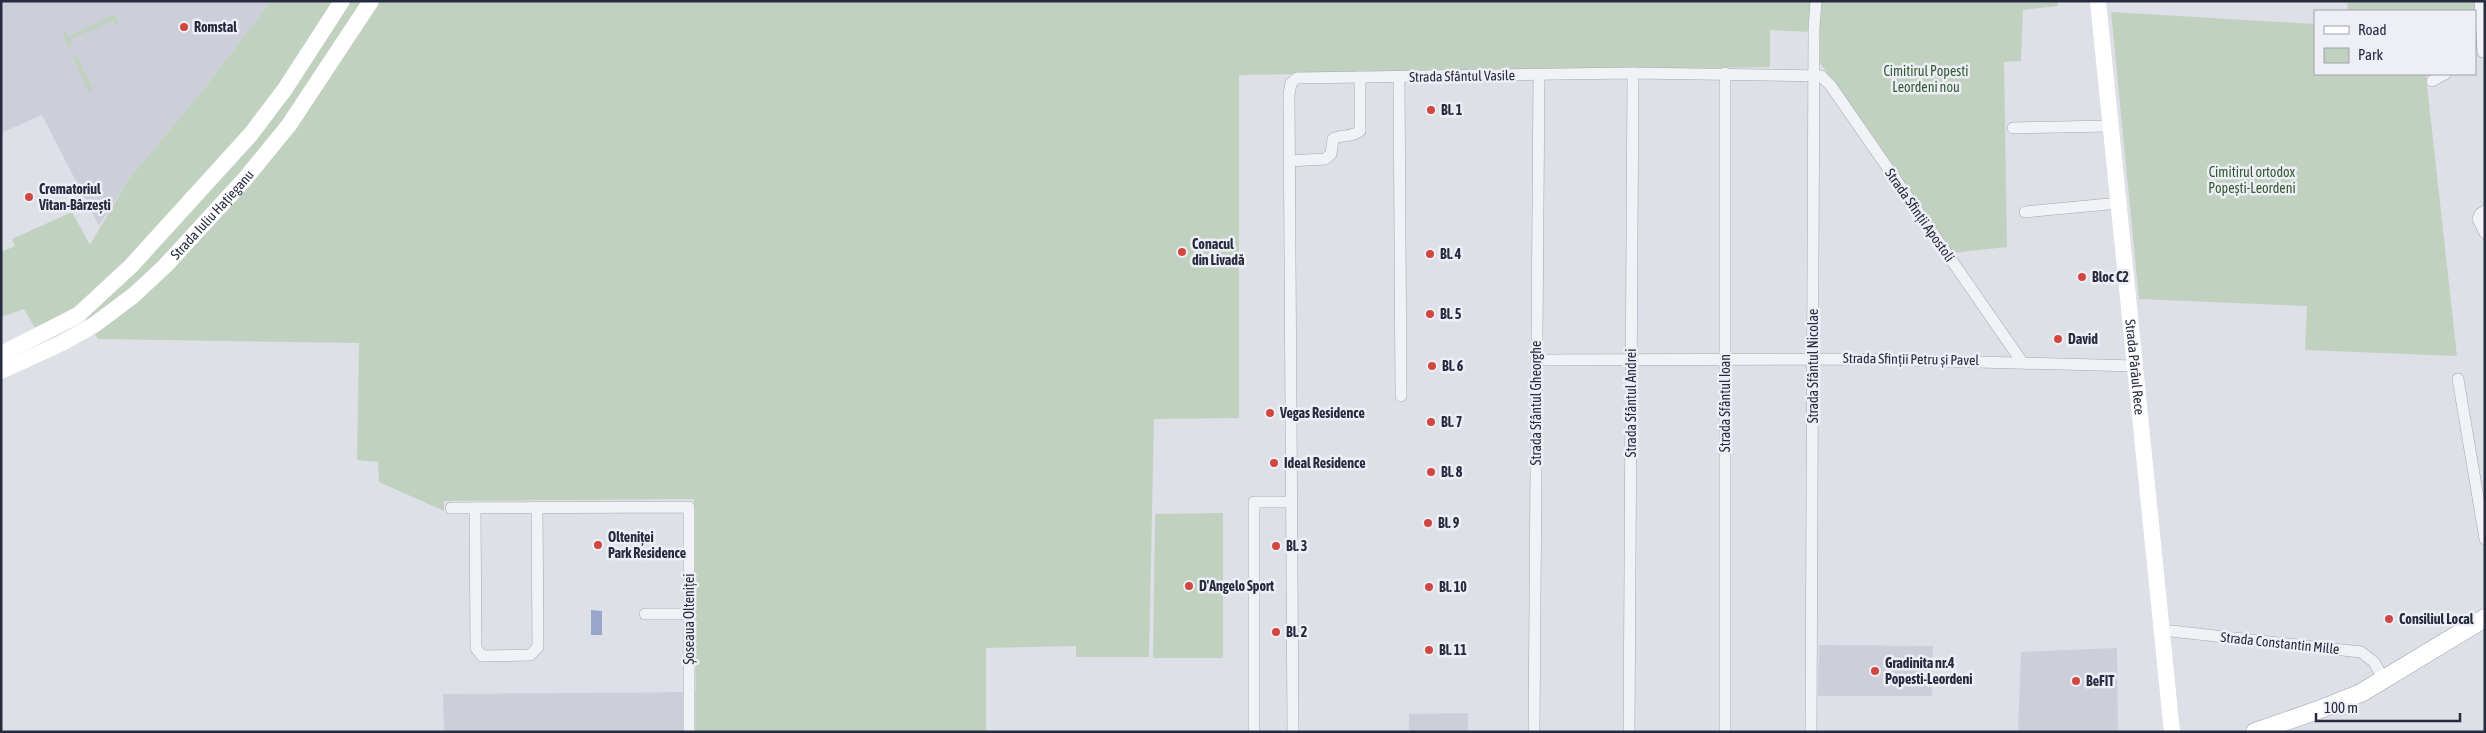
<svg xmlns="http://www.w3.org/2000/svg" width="2486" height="733" font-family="'Asap Condensed',sans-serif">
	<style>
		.built { fill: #cccfda }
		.green { fill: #c0d2bf }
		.water { fill: #98a6c9 }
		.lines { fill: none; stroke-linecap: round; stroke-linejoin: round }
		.street-casing { stroke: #a3a6b2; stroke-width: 12 }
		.primary-casing { stroke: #9da2b4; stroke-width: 19 }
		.street { stroke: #f1f2f6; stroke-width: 11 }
		.secondary { stroke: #fff; stroke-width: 16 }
		.primary { stroke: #fff; stroke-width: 18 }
		.poi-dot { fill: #d1473f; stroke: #eeeff6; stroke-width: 2 }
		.labels { text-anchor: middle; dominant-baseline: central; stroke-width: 5; stroke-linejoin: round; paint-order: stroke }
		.poi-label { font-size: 14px; font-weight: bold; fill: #272b3f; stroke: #eeeff6; text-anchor: start }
		.park-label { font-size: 14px; fill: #345b34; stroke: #eeeff6 }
		.street-label { font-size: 14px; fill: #272b3f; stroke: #eeeff6 }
	</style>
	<rect width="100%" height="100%" fill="#dee0e8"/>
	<!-- built -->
	<g class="built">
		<polygon points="1,1 271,1 206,86 128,180 99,226 42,115 1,133"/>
		<polygon points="1819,645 1933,646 1932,696 1818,696"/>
		<polygon points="2117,648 2118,732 2018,732 2021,652"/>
		<polygon points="696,692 696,732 444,732 443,694"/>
		<polygon points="1468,713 1468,732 1409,732 1409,714"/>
	</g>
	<!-- green -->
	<g class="green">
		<polygon points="271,1 1813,1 1811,32 1770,30 1770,67 1239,75 1239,418 1154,419 1149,657 1076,657 1076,646 986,648 986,732 696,732 694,499 444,501 444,511 379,482 378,462 357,460 359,343 98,339 78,307 35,328 24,309 1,317 1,252 15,246 12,239 72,212 90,245 128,180 206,86"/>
		<polygon points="1822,1 2057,1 2058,6 2023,10 2021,61 2004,62 2007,247 1952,253 1820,63 1819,32"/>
		<polygon points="2348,1 2475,1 2479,49 2475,51 2475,11 2347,11"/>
		<polygon points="2111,12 2315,24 2315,74 2431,74 2426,76 2457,356 2305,350 2307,306 2139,299"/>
		<polygon points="115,14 119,24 115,25 113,21 71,39 73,45 69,47 62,32 66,31 69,36"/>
		<polygon points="77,55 93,90 89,93 73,58"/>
		<polygon points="1223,513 1223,658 1153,658 1155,514"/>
	</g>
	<!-- water -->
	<polygon class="water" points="591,610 602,611 602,635 591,635"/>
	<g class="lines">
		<defs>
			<g id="street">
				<polyline points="2480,1 2483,52"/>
				<polyline points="1399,77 1401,396"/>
				<polyline points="2432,81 2445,74"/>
				<polyline points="2013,128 2111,126"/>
				<path d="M 1289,161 L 1325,159 L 1331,154 L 1333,139 C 1341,134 1351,138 1360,131 L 1360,77"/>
				<polyline points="2485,211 2480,214 2478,219 2485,233"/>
				<polyline points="2025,212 2119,203"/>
				<polyline points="1536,360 1864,359 2135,366"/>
				<polyline points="2458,379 2485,539"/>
				<polyline points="451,508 689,507 689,732"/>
				<polyline points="475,508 476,648 482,656 530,655 538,647 537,508"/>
				<polyline points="645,614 689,614"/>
				<polyline points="2162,630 2361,652 2374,662 2384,680"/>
				<polyline points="1254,732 1254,502 1292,502"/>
				<polyline points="1293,732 1289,95 1291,83 1297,78 1633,73 1821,76 1831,86 2022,362"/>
				<polyline points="1534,732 1539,75"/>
				<polyline points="1629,732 1633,73"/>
				<polyline points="1725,732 1725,73"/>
				<polyline points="1811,732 1814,29 1816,1"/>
			</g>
			<polyline id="primary" points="2255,732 2318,710 2361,693 2485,618"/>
		</defs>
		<!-- street casing -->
		<use href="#street" class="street-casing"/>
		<!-- primary casing -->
		<use href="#primary" class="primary-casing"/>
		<!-- street -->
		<use href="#street" class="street"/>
		<!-- secondary -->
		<g class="secondary">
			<path id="s1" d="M 2098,1 L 2172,732"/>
			<polyline points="1,354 78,315 131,266 251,134 285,89 342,1"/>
			<path id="s2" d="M 1,371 L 62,343 L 94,325 L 134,295 L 165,266 L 244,180 L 289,125 L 371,1"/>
		</g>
		<!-- primary -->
		<use href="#primary" class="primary"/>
	</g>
	<!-- markers -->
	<g class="poi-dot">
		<circle cx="184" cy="27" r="5"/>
		<circle cx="1431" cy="110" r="5"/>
		<circle cx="29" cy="197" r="5"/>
		<circle cx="1182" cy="252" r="5"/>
		<circle cx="1430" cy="254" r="5"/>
		<circle cx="2082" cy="277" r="5"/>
		<circle cx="1430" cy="314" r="5"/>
		<circle cx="2058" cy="339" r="5"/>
		<circle cx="1432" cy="366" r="5"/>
		<circle cx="1270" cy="413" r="5"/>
		<circle cx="1431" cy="422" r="5"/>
		<circle cx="1274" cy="463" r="5"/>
		<circle cx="1431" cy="472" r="5"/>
		<circle cx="1428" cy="523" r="5"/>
		<circle cx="598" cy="545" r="5"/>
		<circle cx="1276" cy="546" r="5"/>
		<circle cx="1189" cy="586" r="5"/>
		<circle cx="1429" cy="587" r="5"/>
		<circle cx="2389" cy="619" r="5"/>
		<circle cx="1276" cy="632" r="5"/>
		<circle cx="1429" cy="650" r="5"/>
		<circle cx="1875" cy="671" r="5"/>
		<circle cx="2076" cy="681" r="5"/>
	</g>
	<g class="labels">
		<!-- poi labels -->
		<g class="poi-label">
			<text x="194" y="27">Romstal</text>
			<text x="1441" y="110">Bl. 1</text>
			<text x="39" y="189">Crematoriul<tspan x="39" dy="16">Vitan-Bârzești</tspan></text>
			<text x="1192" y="244">Conacul<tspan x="1192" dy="16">din Livadă</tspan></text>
			<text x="1440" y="254">Bl. 4</text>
			<text x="2092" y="277">Bloc C2</text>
			<text x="1440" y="314">Bl. 5</text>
			<text x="2068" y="339">David</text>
			<text x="1442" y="366">Bl. 6</text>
			<text x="1280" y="413">Vegas Residence</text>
			<text x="1441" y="422">Bl. 7</text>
			<text x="1284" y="463">Ideal Residence</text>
			<text x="1441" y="472">Bl. 8</text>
			<text x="1438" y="523">Bl. 9</text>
			<text x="608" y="537">Olteniței<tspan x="608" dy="16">Park Residence</tspan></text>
			<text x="1286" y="546">Bl. 3</text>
			<text x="1199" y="586">D'Angelo Sport</text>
			<text x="1439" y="587">Bl. 10</text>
			<text x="2399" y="619">Consiliul Local</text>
			<text x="1286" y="632">Bl. 2</text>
			<text x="1439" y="650">Bl. 11</text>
			<text x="1885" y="663">Gradinita nr.4<tspan x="1885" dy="16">Popesti-Leordeni</tspan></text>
			<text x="2086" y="681">BeFIT</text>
		</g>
		<!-- park labels -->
		<g class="park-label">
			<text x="1926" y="71">Cimitirul Popesti<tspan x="1926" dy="16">Leordeni nou</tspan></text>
			<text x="2252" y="172">Cimitirul ortodox<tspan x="2252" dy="16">Popești-Leordeni</tspan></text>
		</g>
		<!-- street labels -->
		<g class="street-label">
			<text transform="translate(1462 76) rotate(-1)">Strada Sfântul Vasile</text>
			<text stroke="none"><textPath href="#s2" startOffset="266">Strada Iuliu Hațieganu</textPath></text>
			<text transform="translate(1920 215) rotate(55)">Strada Sfinții Apostoli</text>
			<text transform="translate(1911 359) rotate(1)">Strada Sfinții Petru și Pavel</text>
			<text transform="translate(1813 366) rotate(-90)">Strada Sfântul Nicolae</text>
			<text stroke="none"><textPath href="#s1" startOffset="368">Strada Pârâul Rece</textPath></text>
			<text transform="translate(1536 403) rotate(-90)">Strada Sfântul Gheorghe</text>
			<text transform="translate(1631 403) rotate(-90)">Strada Sfântul Andrei</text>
			<text transform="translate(1725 403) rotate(-90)">Strada Sfântul Ioan</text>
			<text transform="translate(689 619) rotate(-90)">Șoseaua Olteniței</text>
			<text transform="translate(2280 643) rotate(6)">Strada Constantin Mille</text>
		</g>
	</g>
	<!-- border -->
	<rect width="2486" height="733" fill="none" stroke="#272b3f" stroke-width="5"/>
	<!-- legend -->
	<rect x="2314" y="10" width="162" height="65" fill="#eeeff6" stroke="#9ea1ad"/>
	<rect x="2324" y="26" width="25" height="8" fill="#ffffff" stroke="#9ea1ad"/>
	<text x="2358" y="35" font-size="15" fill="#272b3f">Road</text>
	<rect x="2324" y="48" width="25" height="15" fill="#c0d2bf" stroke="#9ea1ad"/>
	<text x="2358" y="60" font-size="15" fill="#272b3f">Park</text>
	<!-- scale -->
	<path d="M2316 713v8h144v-8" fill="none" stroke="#272b3f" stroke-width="2.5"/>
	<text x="2324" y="713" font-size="15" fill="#272b3f" stroke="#eeeff6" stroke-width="4" paint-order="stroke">100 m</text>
</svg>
